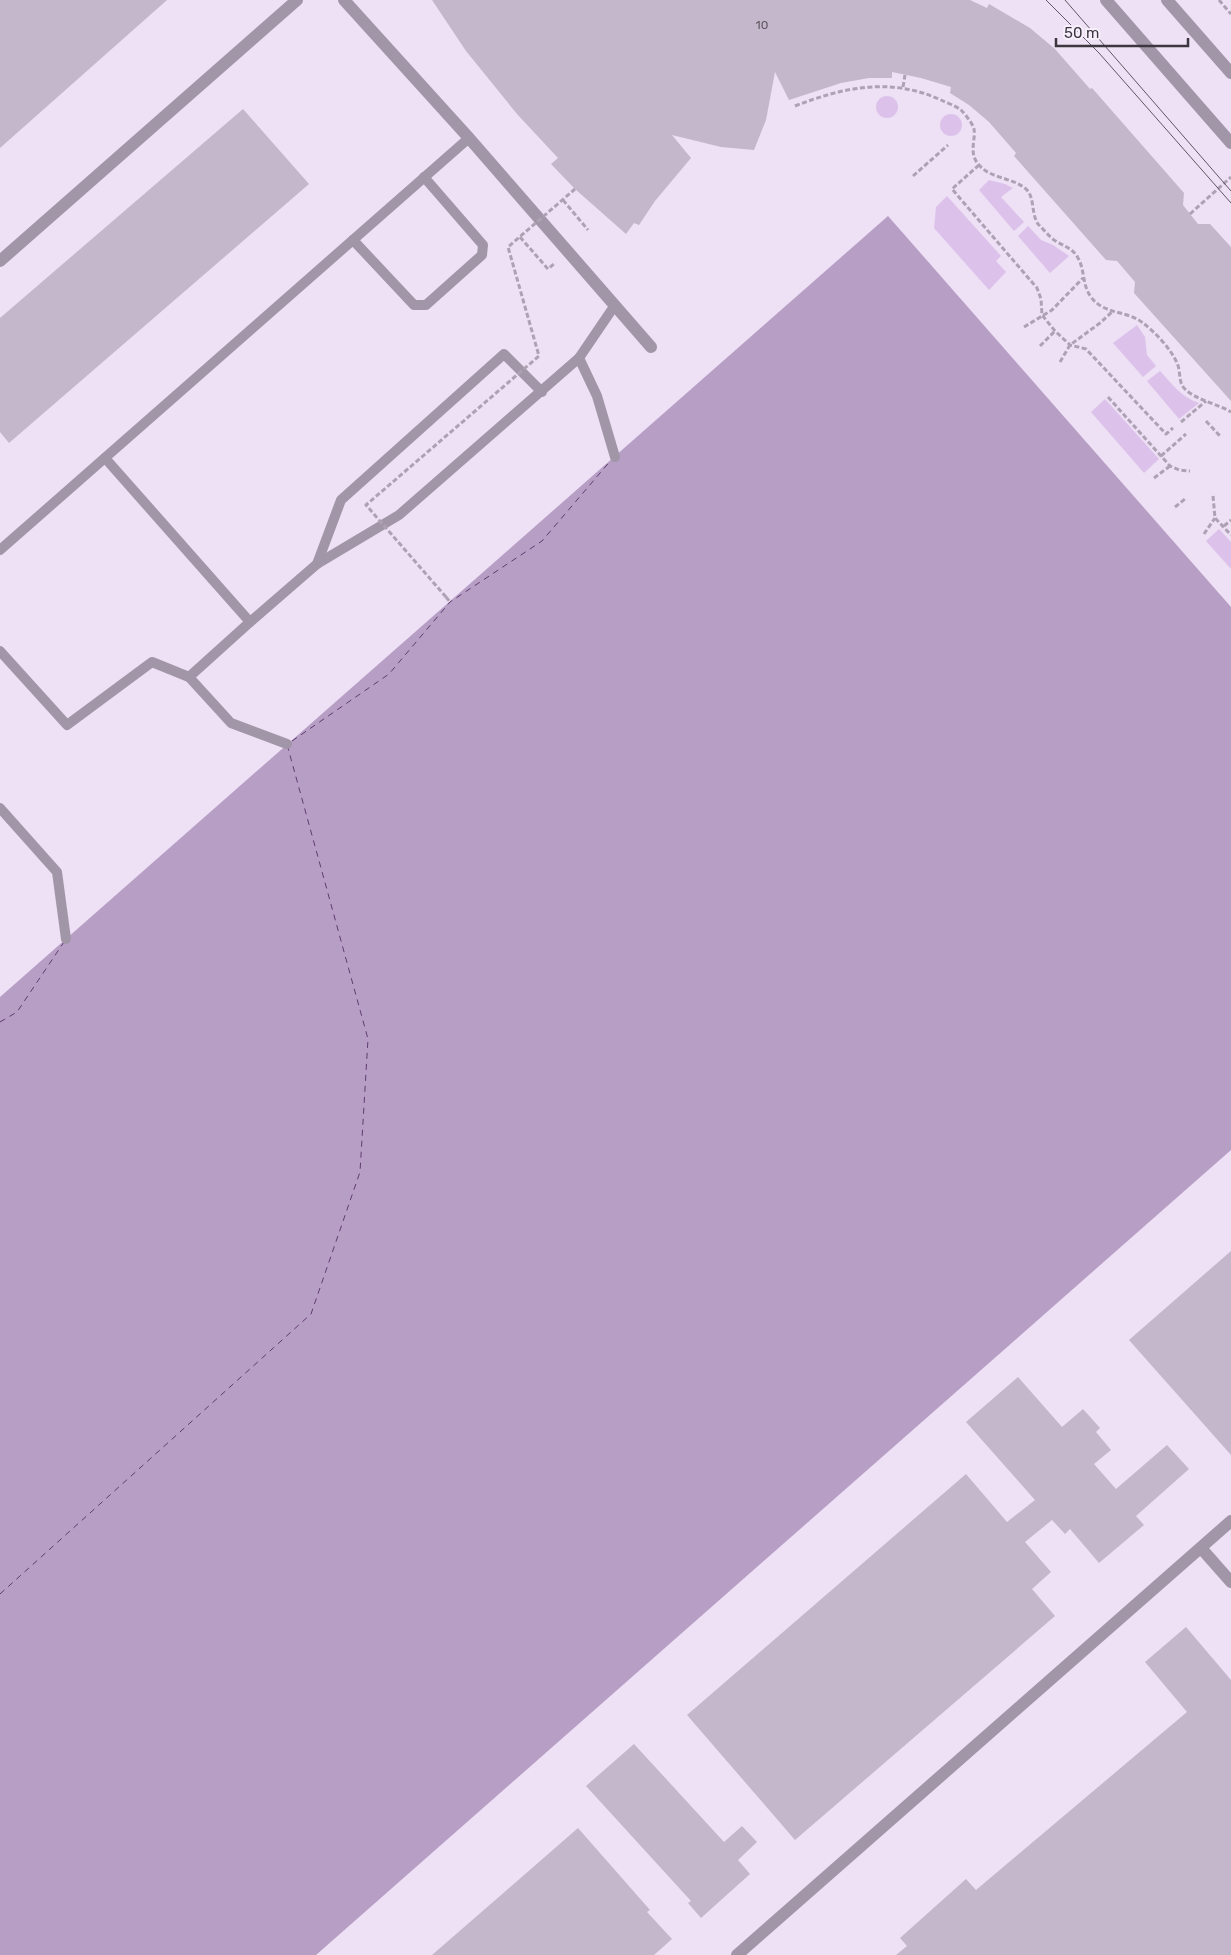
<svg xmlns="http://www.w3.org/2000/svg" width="1231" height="1955" font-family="Rubik,sans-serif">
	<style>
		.green { fill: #dcc2ea }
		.water { fill: #b79ec5 }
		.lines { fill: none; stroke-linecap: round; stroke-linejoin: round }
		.ferry { stroke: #5f3d70; stroke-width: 1; stroke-dasharray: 6 5; stroke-linecap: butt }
		.building { fill: #c4b7cb }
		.path { stroke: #ada2b3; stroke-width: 3; stroke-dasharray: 5 2.5; stroke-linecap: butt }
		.service { stroke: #a196a7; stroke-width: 10 }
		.tertiary { stroke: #a196a7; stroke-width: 12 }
		.tram { stroke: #5d5761; stroke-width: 1 }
		.path-bridge { stroke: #ada2b3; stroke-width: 3; stroke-dasharray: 5 2.5; stroke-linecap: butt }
		.labels { text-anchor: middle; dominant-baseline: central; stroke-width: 5; stroke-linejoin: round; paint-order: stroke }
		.number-label { font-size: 12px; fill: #5e5762 }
	</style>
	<rect width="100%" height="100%" fill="#eee0f5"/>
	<!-- green -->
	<g class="green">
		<circle cx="887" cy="107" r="11"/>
		<circle cx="951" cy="125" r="11"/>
		<polygon points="989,180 1005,184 1013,188 1001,197 1024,222 1014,231 979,190"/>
		<polygon points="947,196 1001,256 996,261 1006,272 989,290 934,228 936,207"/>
		<polygon points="1028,226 1041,240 1053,245 1069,256 1050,273 1018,236"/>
		<polygon points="1137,325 1145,337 1147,355 1156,366 1143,377 1113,343"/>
		<path d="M 1160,371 C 1172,384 1181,397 1199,403 L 1179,419 L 1147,381 Z"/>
		<polygon points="1105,399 1159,459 1144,473 1091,412"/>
		<polygon points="1219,529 1231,542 1231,569 1206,541"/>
	</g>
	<!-- water -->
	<polygon class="water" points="888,216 1231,607 1231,1150 316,1955 0,1955 0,997"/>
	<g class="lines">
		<!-- ferry -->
		<g class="ferry">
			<polyline points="292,741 389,674 450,602 542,541 612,459"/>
			<polyline points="0,1022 17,1012 64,942"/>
			<polyline points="0,1594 311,1314 360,1172 368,1039 288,748"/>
		</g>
	</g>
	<!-- building -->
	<g class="building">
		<polygon points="0,0 167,0 0,148"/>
		<polygon points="432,0 970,0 987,8 989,4 1030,28 1055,49 1090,89 1092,88 1184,193 1183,205 1198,224 1210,224 1231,247 1231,401 1134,293 1135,282 1117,261 1106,260 1014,156 1016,153 989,122 969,105 950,93 951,87 921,78 892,72 892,78 869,78 841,83 789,100 775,72 766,120 754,150 721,147 672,135 691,158 655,201 639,225 634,223 626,234 575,189 551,164 558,158 517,114 466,51"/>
		<polygon points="243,109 309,184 9,443 0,432 0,318"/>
		<polygon points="1231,1251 1231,1455 1129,1340"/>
		<polygon points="1018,1377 1062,1427 1083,1409 1100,1428 1096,1432 1111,1450 1094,1464 1116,1489 1167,1445 1189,1469 1136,1516 1144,1525 1099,1563 1070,1529 1065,1534 1052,1520 1025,1542 1051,1572 1032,1589 1055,1616 795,1840 687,1715 966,1474 1007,1522 1035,1500 966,1422"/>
		<polygon points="1186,1627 1231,1680 1231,1955 896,1955 907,1946 900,1938 966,1879 976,1890 1187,1712 1145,1662"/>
		<polygon points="634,1744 724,1842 742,1826 757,1842 738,1860 750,1874 701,1918 688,1903 691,1901 586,1786"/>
		<polygon points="578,1828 650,1910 647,1912 672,1939 654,1955 432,1955"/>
	</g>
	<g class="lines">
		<!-- path -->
		<g class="path">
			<polyline points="1219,0 1231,14"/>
			<polyline points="903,87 905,75"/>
			<path d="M 795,106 C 844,87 891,77 941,100 C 947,103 956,106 961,110 C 965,114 973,124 974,129 C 976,140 968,153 979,165 C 991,179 1012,177 1026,189 C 1035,197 1031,214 1038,224 C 1043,229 1049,236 1054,240 C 1063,246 1073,248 1078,258 C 1085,270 1082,285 1091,297 C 1104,315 1127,310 1143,323 C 1155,332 1171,349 1177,363 C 1181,371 1178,381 1184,388 C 1195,400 1218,404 1231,412"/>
			<polyline points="979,165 952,189 1037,288 1041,299 1042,315 1055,331 1070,345 1086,349 1166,434 1173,428"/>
			<polyline points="913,176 948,145"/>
			<polyline points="563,200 588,230"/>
			<polyline points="1190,214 1231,177"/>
			<polyline points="520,237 548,269 555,263"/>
			<polyline points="1024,327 1052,310 1083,278"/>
			<polyline points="1040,346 1055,331"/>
			<polyline points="1060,362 1070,345 1100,323 1112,312"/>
			<polyline points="1108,397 1170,466 1179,470 1190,471"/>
			<polyline points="1206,421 1220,436"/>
			<polyline points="1181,422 1206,401"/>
			<polyline points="1161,456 1186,434"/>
			<polyline points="1154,478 1170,466"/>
			<polyline points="1213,496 1215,518 1231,535"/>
			<polyline points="1175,507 1185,499"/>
			<polyline points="1224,526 1231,520"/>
			<polyline points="1204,534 1215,518"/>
			<polyline points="446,597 450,602"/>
		</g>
		<!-- service -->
		<g class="service">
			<polyline points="353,240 414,305 426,305 482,255 483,245 424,177"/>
			<polyline points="615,457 597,396 579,358 615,305"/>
			<polyline points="105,458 250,622 317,564 399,515 579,358"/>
			<polyline points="0,550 469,138"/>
			<polyline points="317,564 341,500 504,354 542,392"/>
			<polyline points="0,651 67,725 152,662 189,677 250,622"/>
			<polyline points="189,677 231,723 287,744"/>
			<polyline points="0,808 57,872 66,939"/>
		</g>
		<!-- tertiary -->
		<g class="tertiary">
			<polyline points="344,0 469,138 651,347"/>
			<polyline points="1106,0 1231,143"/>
			<polyline points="1167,0 1231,73"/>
			<polyline points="0,261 297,0"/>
			<polyline points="1201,1548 1231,1582"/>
			<polyline points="737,1955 1231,1521"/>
		</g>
		<!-- tram -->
		<g class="tram">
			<polyline points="1046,0 1099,53 1231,203"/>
			<polyline points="1065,0 1231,191"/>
		</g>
		<!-- path-bridge -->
		<polyline class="path-bridge" points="446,597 366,505 539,356 508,247 575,189"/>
	</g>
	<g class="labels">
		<!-- number labels -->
		<g class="number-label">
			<text x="762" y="25">10</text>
		</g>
	</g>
	<!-- scale -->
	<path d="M1056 38v8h132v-8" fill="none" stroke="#3c373f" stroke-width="2.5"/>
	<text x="1064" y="38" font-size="15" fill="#3c373f" stroke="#f8effc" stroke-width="4" paint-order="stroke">50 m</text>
</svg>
